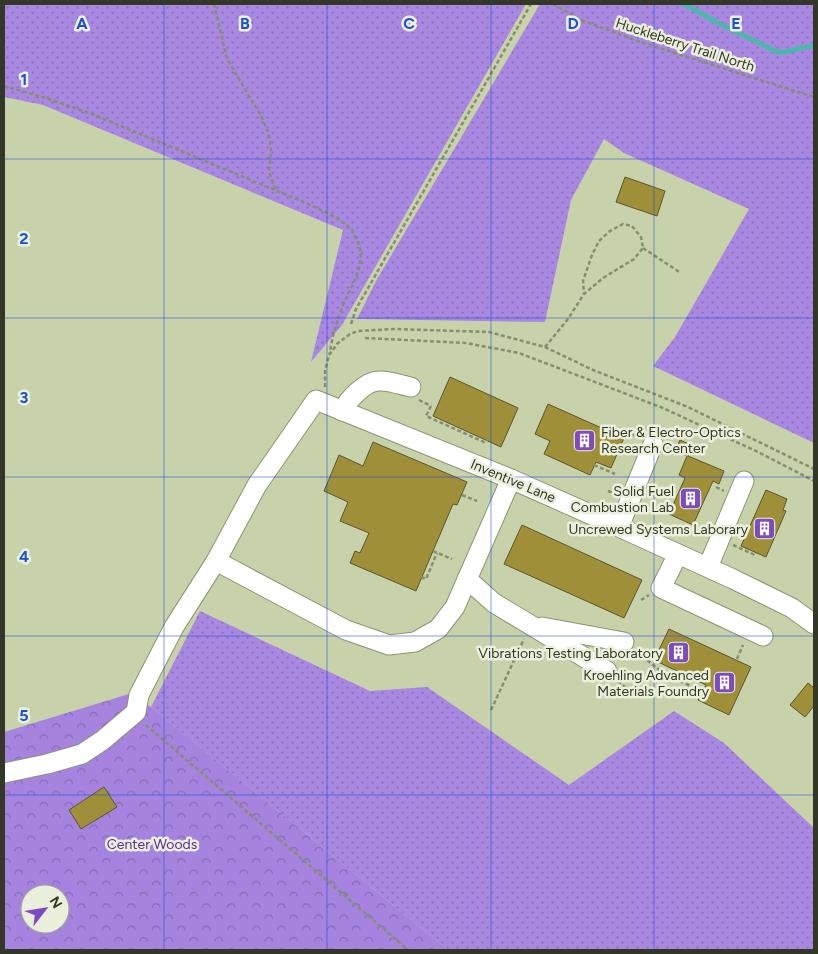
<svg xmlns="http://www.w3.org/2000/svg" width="818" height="954" font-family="Figtree,sans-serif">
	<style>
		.grass { fill: url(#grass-dots) }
		.forest { fill: url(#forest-crowns); fill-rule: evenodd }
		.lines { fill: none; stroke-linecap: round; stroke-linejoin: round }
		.stream { stroke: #46bba7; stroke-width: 4.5 }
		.building { fill: #9e8f38; stroke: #5b5530 }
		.minor-casing { stroke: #8b956f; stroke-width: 21 }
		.path { stroke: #868e70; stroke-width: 2.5; stroke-dasharray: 4 2.5; stroke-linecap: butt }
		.minor { stroke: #fff; stroke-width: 19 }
		.grid { fill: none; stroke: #1d4ed8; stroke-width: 1; stroke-opacity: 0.55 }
		.labels { text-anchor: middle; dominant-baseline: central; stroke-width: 5; stroke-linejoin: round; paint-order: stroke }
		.street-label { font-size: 14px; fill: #333727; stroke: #ebf0dc }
		.poi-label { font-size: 14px; fill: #333727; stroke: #ebf0dc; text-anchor: end }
		.park-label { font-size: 14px; fill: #5b2a95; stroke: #ebf0dc }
		.grid-label { font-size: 16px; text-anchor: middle; font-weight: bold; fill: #1d4ed8; stroke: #ebf0dc; stroke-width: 5; stroke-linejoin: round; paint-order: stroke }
	</style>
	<defs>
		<pattern id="grass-dots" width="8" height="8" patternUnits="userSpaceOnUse" patternTransform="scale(1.25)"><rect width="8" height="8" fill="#a988e2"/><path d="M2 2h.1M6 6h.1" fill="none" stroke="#8a70b7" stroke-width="1.8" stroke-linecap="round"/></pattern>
		<pattern id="forest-crowns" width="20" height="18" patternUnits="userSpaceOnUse" patternTransform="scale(1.25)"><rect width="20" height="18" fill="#a583df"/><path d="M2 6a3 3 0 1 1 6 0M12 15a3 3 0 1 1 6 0" fill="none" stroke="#876cb5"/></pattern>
	</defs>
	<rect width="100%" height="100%" fill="#c8d2aa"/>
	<!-- grass -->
	<g class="grass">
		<polygon points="4,4 526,4 342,325 311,362 343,230 43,105 4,97"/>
		<polygon points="540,4 814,4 814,443 653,366 675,337 749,209 624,153 604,139 571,200 545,322 357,319 376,281"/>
		<polygon points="200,611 370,691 427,687 569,785 674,711 724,743 814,828 814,950 448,950 151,707"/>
	</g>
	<!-- forest -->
	<path class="forest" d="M 129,694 L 151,707 L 448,950 L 4,950 L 4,732 ZM 30,894 L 60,894 L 60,924 L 30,924 Z"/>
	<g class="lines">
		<!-- stream -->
		<path class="stream" d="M 682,4 L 690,7 L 720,24 L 777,52 C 791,53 801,46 814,46"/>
	</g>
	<!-- building -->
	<g class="building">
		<polygon points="625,177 665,191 657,216 616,202"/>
		<polygon points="450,377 518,408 501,447 433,416"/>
		<polygon points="548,404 624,438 611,468 596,462 590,475 544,454 550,441 535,434"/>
		<polygon points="680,440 693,446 688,456 724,471 719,484 713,481 693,525 669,514 685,478 679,475 687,456 675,451"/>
		<polygon points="373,442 467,482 457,505 453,504 416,591 350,563 355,551 360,553 369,533 340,521 348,502 324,491 339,455 363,466"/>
		<polygon points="766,490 787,499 783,510 786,511 766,557 741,546"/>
		<polygon points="522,525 642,580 624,618 504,564"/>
		<polygon points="669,629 751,667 729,715 698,700 706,685 654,660"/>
		<polygon points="808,683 814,688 814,706 805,717 790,705"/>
		<polygon points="104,787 117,807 81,829 69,810"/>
	</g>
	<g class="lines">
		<defs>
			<g id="minor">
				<path d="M 342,411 C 348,400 365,381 379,381 C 388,380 401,385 411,387"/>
				<polyline points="619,527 653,444"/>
				<polyline points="678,554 661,588 763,636"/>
				<polyline points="216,561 346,630 389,645 415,642 438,629 455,607 511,479"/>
				<polyline points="708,567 744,481"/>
				<polyline points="467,579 494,603 607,671"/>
				<polyline points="542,627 624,642"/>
				<polyline points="4,773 47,764 82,754 103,740 136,712 139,695 174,627 216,561 257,485 316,400 511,479 619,527 733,579 792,608 814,624"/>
			</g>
		</defs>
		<!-- minor casing -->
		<use href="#minor" class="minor-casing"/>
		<!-- path -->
		<g class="path">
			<polyline points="214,4 227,59 260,114 269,134 271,150 269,172 276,191"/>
			<polyline points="553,4 581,20 643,43 814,97"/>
			<path d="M 4,86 L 46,98 L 92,114 L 313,206 C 327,213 341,219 352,230 C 354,233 355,237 357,240 C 368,264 352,283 343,305 C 337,321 332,336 330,353"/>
			<polyline points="643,248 681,273"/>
			<polyline points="351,324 356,309 531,4"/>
			<polyline points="365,338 466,343 519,353 663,408 760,453 814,481"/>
			<polyline points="545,347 568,319 584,294 603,278 634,259 643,248 641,237 632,226 623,224 610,231 599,241 592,255 583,281 584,294"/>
			<polyline points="325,387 325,371 329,355 338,343 350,334 358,331 394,329 489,332 545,347 593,370 688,407 814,469"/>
			<polyline points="419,400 431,406"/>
			<polyline points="431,406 426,416 484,442 486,439 488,440"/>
			<polyline points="632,434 640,438"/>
			<polyline points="594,465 615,474"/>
			<polyline points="716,487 724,491"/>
			<polyline points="608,491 616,494"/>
			<polyline points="462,495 477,501"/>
			<polyline points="733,545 755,555 756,553"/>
			<polyline points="433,551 452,559"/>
			<polyline points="421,577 426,579 437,553"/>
			<polyline points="641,600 649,595"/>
			<polyline points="637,652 663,673 691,686"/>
			<polyline points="737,659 743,645"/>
			<polyline points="618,681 631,692"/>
			<polyline points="491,710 524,639"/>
			<polyline points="146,725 408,950"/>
		</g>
		<!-- minor -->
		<use href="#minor" class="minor"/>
	</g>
	<!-- grid -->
	<path class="grid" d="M 164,4 L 164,950M 327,4 L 327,950M 491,4 L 491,950M 654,4 L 654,950M 4,159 L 814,159M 4,318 L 814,318M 4,477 L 814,477M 4,636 L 814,636M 4,795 L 814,795"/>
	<!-- icons -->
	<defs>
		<symbol id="building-square" viewBox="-11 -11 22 22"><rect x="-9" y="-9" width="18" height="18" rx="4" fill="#7e4bc3" stroke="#ebf0dc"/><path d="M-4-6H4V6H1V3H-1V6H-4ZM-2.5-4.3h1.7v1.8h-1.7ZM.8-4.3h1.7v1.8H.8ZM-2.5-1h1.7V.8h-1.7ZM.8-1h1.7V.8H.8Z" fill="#fff"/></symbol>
	</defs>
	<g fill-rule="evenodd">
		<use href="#building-square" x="572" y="428" width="25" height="25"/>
		<use href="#building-square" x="678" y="486" width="25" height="25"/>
		<use href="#building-square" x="752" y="516" width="25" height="25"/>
		<use href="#building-square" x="666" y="640" width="25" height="25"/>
		<use href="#building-square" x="712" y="670" width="25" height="25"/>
	</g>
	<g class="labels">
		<!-- street labels -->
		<g class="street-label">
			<text transform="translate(685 45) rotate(18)">Huckleberry Trail North</text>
			<text transform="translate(513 481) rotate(23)">Inventive Lane</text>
		</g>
		<!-- poi labels -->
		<g class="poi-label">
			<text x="601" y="432" text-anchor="start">Fiber &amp; Electro-Optics<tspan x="601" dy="16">Research Center</tspan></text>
			<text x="674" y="491">Solid Fuel<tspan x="674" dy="16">Combustion Lab</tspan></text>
			<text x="748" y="529">Uncrewed Systems Laborary</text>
			<text x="663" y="653">Vibrations Testing Laboratory</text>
			<text x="709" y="675">Kroehling Advanced<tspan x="709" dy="16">Materials Foundry</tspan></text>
		</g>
		<!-- park labels -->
		<g class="park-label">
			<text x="152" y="844">Center Woods</text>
		</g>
	</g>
	<g class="grid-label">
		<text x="82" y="29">A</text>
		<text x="245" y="29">B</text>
		<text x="409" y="29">C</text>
		<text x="573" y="29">D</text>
		<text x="736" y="29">E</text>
		<text x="24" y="85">1</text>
		<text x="24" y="244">2</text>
		<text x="24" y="403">3</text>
		<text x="24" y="562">4</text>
		<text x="24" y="721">5</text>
	</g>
	<!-- border -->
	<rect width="818" height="954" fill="none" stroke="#333727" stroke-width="10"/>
	<!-- north arrow -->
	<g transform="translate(45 909) rotate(59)"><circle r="24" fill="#ebf0dc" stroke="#a1a694"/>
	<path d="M0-4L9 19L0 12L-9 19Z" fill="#7e4bc3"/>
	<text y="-8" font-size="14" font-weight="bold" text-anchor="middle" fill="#333727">N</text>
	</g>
</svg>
